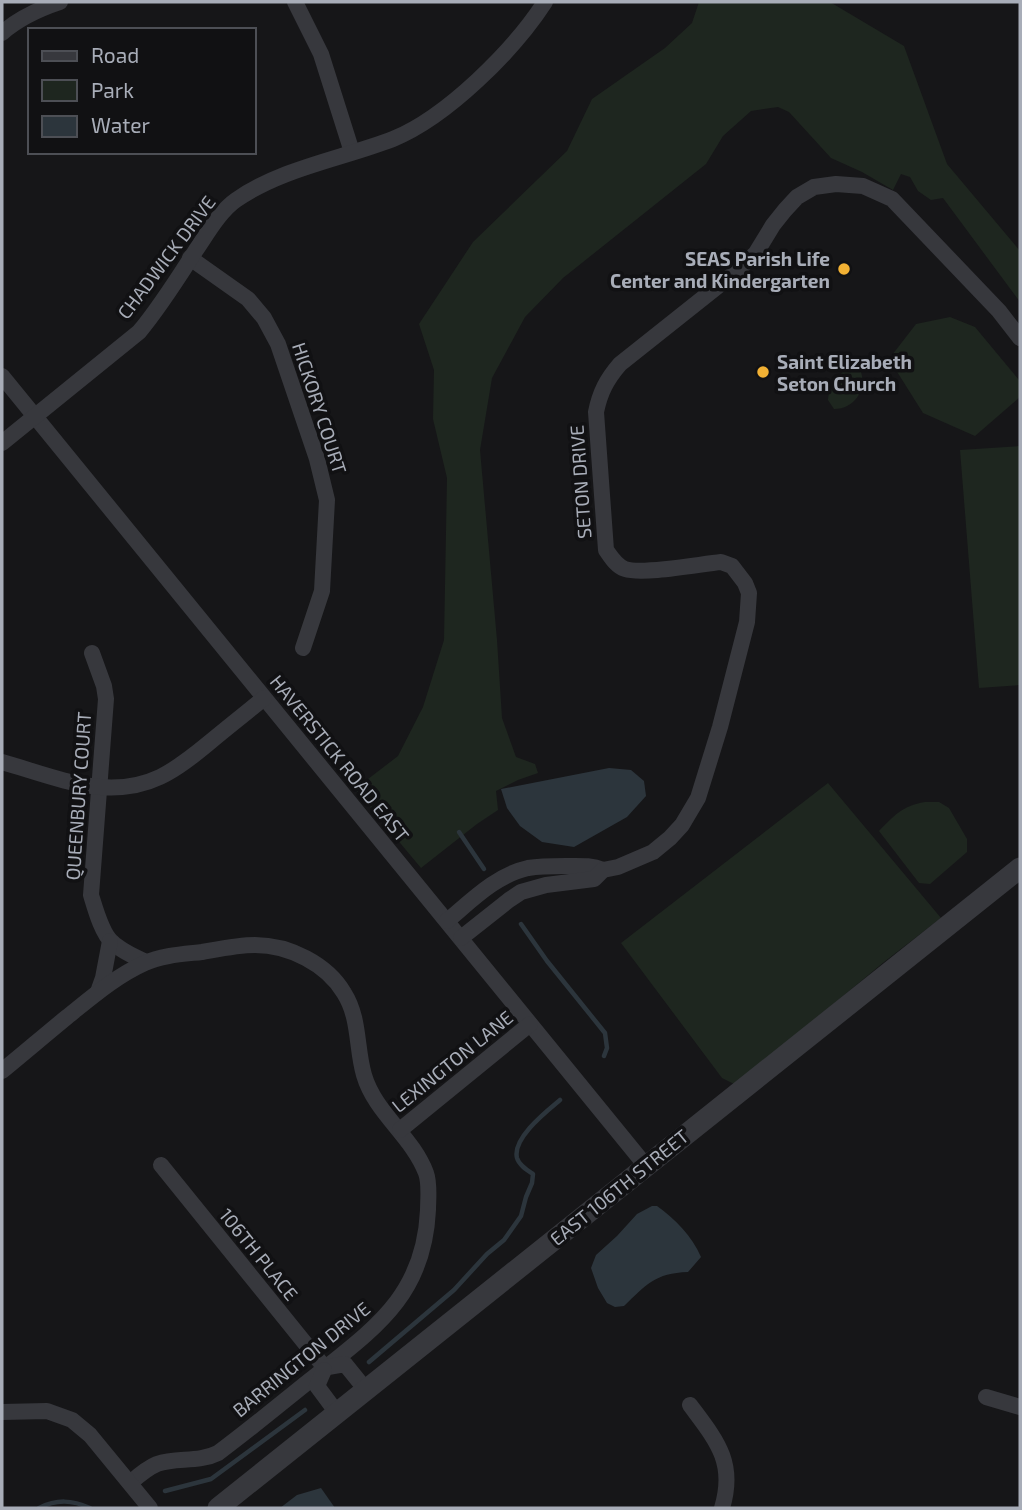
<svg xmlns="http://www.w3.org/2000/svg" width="1022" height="1510" font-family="'Exo 2',sans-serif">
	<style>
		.green { fill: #1e261f }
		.water { fill: #2c353c }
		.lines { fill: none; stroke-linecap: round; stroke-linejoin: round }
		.stream { stroke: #2c353c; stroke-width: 4.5 }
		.minor { stroke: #37383d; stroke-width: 16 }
		.tertiary { stroke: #37383d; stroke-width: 21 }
		.poi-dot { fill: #f2b134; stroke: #111113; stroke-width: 2.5 }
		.labels { text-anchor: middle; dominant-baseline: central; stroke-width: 7; stroke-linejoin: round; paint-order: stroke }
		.street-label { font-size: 19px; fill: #a8adb8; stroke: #111113 }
		.poi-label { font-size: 19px; font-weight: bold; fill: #a8adb8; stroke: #111113; text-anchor: end }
	</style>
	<rect width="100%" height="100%" fill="#161618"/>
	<!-- green -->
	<g class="green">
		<polygon points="699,2 830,2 904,46 947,164 1020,251 1020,302 943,198 931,200 918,191 910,177 901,174 893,190 862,172 831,158 789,112 778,107 751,111 723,136 706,164 563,278 525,317 492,378 480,450 497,640 502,718 516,757 535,764 538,773 518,780 496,791 498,810 477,824 421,868 355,789 398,756 423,707 444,640 447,478 433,419 434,370 419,324 473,242 567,151 592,99 665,48 692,23"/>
		<polygon points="950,317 975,327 1019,380 1020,397 975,436 923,413 889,359 916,324"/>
		<path d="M 854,367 L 861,372 C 867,390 854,409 834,409 L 828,400 C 829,384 838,371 854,367 Z"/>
		<polygon points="1020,446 1020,685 979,688 960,450"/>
		<polygon points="828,783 941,918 884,962 736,1085 722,1078 621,943"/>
		<path d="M 925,802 L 939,802 L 949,808 L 967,839 L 967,852 L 930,884 L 919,883 L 879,831 C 895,815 902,806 925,802 Z"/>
	</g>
	<!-- water -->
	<g class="water">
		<polygon points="609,768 631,770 644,781 646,796 627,817 574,847 542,842 520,826 507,808 501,789"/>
		<path d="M 652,1206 L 657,1206 C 675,1219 692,1236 701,1257 L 688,1272 C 655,1273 646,1285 624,1306 L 615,1307 L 607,1303 L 598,1288 L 591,1268 L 596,1255 L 617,1236 L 637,1214 Z"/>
		<polygon points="321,1488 335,1508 280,1508 297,1495"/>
	</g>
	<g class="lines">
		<!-- stream -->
		<g class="stream">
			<polyline points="459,832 484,869"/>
			<polyline points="521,924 547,961 605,1033 607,1048 604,1056"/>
			<path d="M 369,1362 L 454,1290 L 487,1254 L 504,1240 L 521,1216 L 526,1197 L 532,1183 L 533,1174 C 527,1170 519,1165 517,1158 C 512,1138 547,1111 560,1100"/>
			<polyline points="165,1491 211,1479 305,1410"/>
			<path d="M 39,1508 C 57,1499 72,1500 90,1508"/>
		</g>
		<!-- minor -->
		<g class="minor">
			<polyline points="295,2 321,54 352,152"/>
			<path d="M 2,33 C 19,18 39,9 60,2"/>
			<polyline points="190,258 248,299 264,318 278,344 317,459 327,500 322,591 303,648"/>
			<polyline points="2,376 646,1166"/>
			<path d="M 2,443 L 139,332 C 160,307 178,278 196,250 C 207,234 220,211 236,200 C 282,168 341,159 393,139 C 447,117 514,50 545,2"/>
			<path d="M 92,653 L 104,686 L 106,699 L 91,895 C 95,908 102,934 112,942 C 121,951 135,957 146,962"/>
			<path d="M 2,762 C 34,771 67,784 100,787 C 149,791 175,771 210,742 C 228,727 246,713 264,698"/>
			<path d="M 447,921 C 471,901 496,875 528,868 C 540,866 554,866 566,866 C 580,866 591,865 603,870"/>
			<path d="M 461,938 L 509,900 L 521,892 L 546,885 L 594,879 L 603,870 L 618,867 L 653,852 L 670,838 L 682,825 L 698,798 L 720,727 L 747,622 L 749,593 L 745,583 L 732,566 L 721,562 C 700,564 643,575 625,569 C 616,566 611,557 606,550 L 596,412 C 600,392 607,379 620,364 L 737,271 L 756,253 L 773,225 L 785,210 L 797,197 L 814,187 L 836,184 L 863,186 L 892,199 L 999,311 L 1020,338"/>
			<polyline points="98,992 103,978 110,941"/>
			<path d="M 2,1071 C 24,1053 45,1035 67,1017 C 92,997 116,976 145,963 C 162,955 184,954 202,952 C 219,949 238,945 255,945 C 289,945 327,964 344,993 C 360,1018 356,1048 364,1075 C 375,1113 412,1136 426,1173 C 430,1184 428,1199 428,1210 C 424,1298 372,1330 309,1381 C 279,1405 249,1430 218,1453 C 198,1463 177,1457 157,1464 C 147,1468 138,1476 130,1483"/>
			<polyline points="400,1130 530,1024"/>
			<polyline points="161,1165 325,1368"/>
			<polyline points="328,1367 345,1364 366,1390"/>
			<polyline points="324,1370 317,1386 337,1413"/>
			<polyline points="986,1397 1020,1407"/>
			<path d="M 690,1405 C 716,1440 736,1462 722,1508"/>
			<polyline points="2,1412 47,1411 72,1420 90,1435 150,1508"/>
		</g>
		<!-- tertiary -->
		<polyline class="tertiary" points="218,1508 1020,868"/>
	</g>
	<!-- markers -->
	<g class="poi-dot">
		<circle cx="844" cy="269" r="7"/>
		<circle cx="763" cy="372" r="7"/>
	</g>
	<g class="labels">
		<!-- street labels -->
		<g class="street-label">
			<text transform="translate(166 257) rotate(-53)">CHADWICK DRIVE</text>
			<text transform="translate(320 408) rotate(72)">HICKORY COURT</text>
			<text transform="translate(580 482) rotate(-94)">SETON DRIVE</text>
			<text transform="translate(340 758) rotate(51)">HAVERSTICK ROAD EAST</text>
			<text transform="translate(78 796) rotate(-86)">QUEENBURY COURT</text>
			<text transform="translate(452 1061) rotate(-39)">LEXINGTON LANE</text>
			<text transform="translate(619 1187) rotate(-39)">EAST 106TH STREET</text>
			<text transform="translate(259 1254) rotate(51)">106TH PLACE</text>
			<text transform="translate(301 1359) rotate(-39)">BARRINGTON DRIVE</text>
		</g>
		<!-- poi labels -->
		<g class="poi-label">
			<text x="830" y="258">SEAS Parish Life<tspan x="830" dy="22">Center and Kindergarten</tspan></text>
			<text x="777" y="361" text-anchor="start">Saint Elizabeth<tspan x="777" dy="22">Seton Church</tspan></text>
		</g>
	</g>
	<!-- border -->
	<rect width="1022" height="1510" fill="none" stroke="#a8adb8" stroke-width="7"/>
	<!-- legend -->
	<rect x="28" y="28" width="228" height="126" fill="#111113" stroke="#4d4f55" stroke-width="2"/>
	<rect x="42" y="51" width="35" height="10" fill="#37383d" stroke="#4d4f55" stroke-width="2"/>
	<text x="91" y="63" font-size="21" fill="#a8adb8">Road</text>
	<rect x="42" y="80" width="35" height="21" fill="#1e261f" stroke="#4d4f55" stroke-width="2"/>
	<text x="91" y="98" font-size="21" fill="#a8adb8">Park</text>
	<rect x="42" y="116" width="35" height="21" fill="#2c353c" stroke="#4d4f55" stroke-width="2"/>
	<text x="91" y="133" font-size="21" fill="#a8adb8">Water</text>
</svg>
